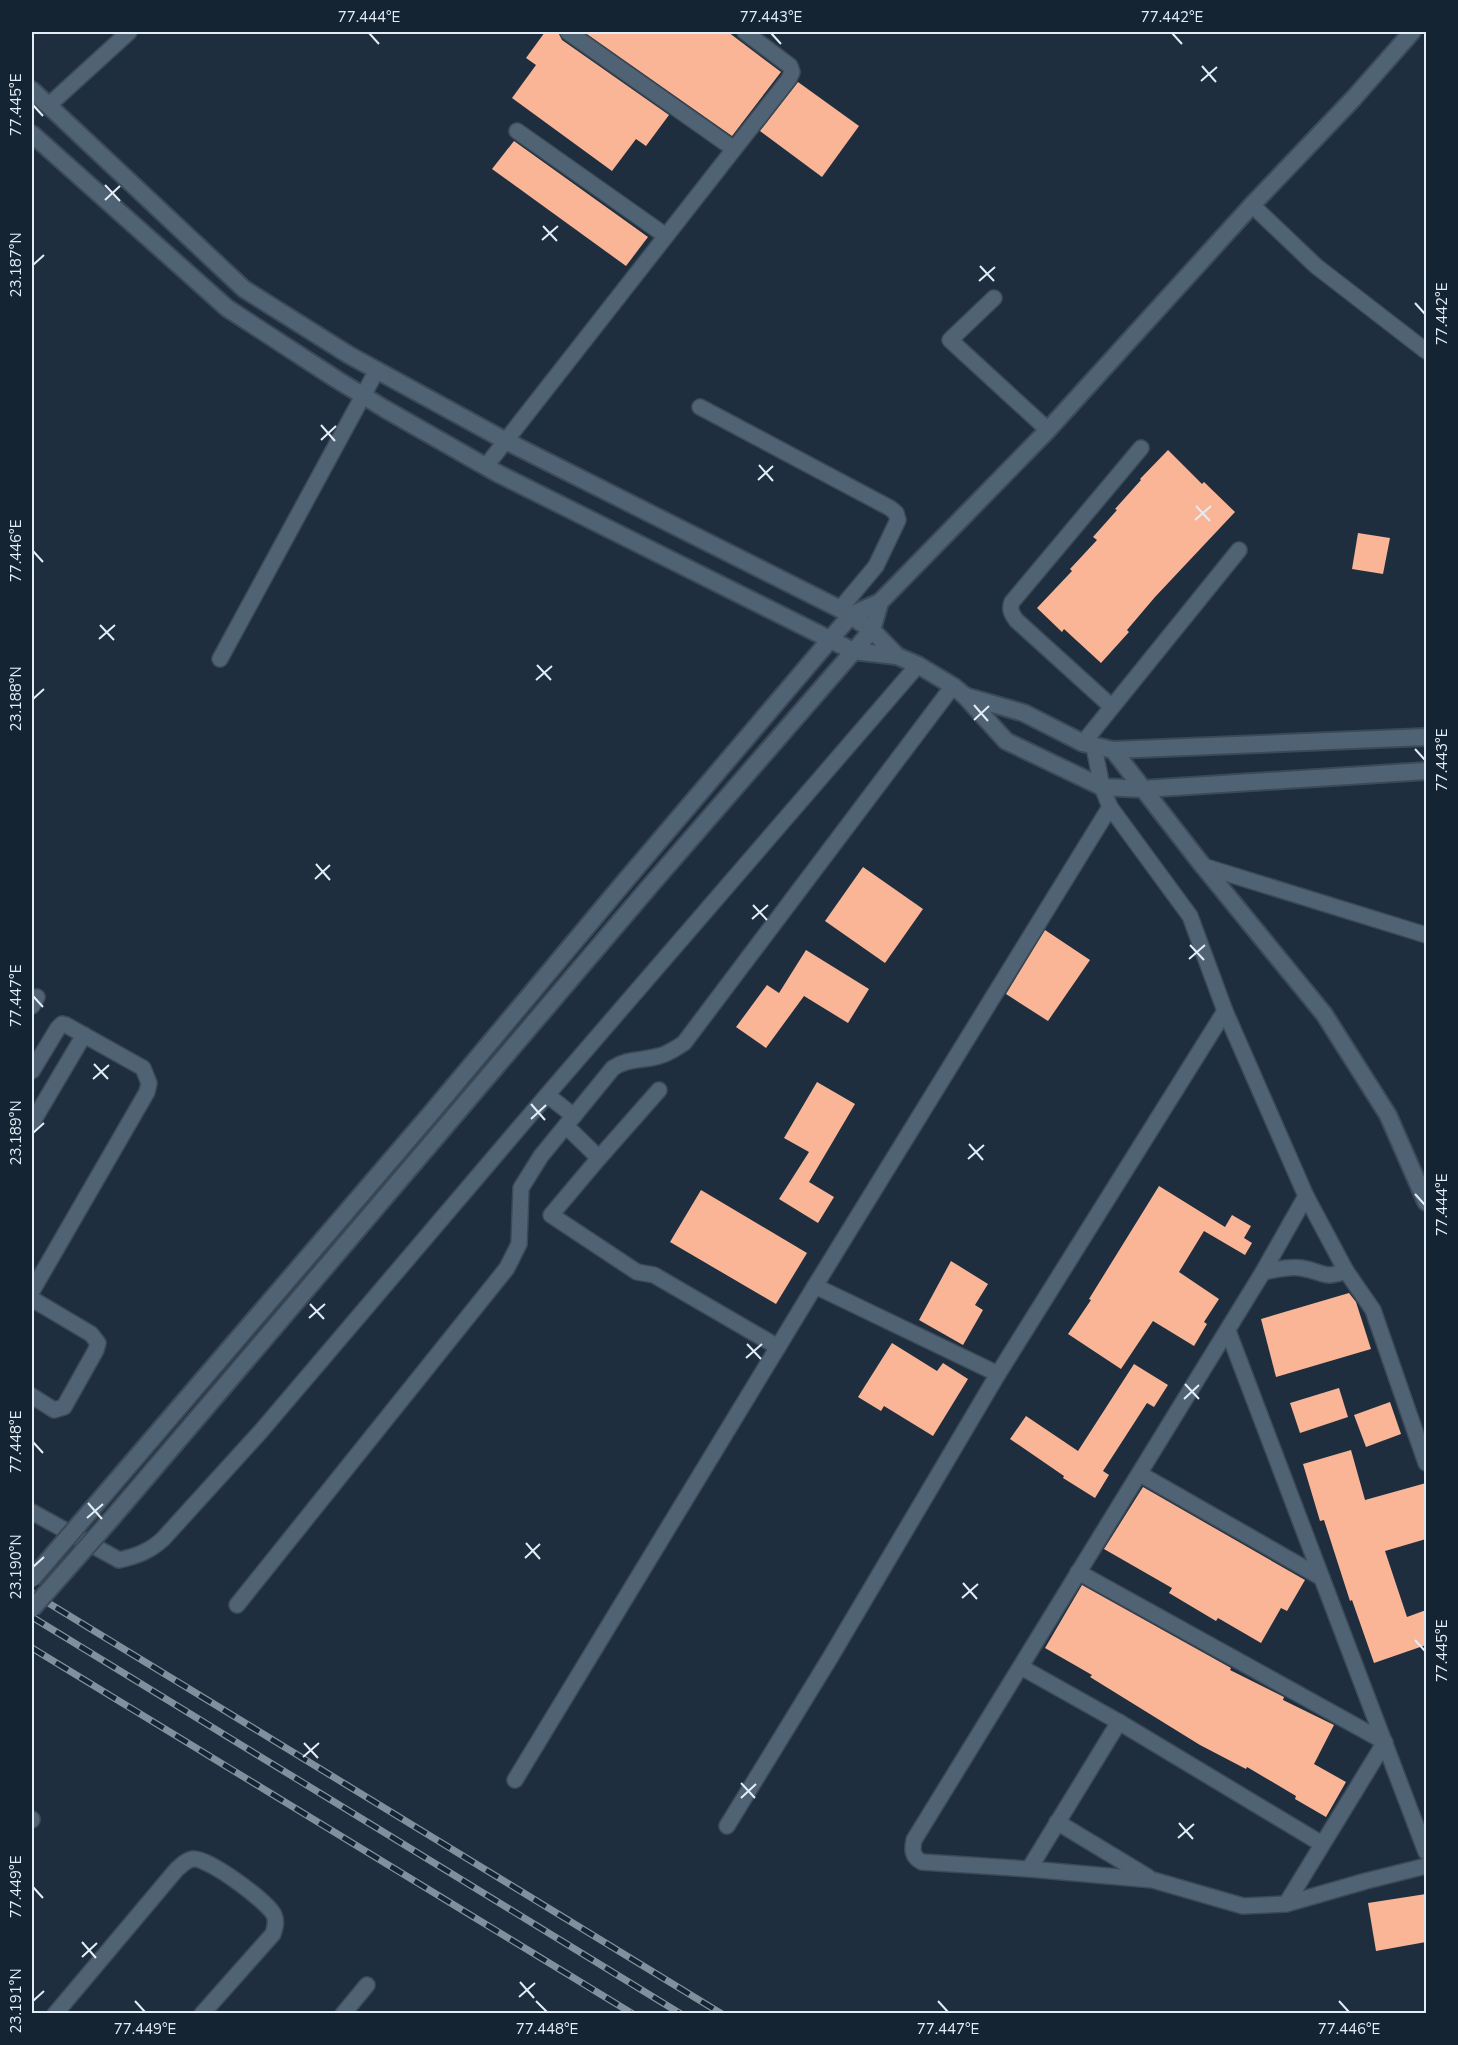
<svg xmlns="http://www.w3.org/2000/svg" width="1458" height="2045" font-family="'Nunito Sans',sans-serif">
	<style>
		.building { fill: #fab597 }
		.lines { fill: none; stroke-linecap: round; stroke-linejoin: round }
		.minor-casing { stroke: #3c4a57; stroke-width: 18 }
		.tertiary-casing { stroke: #3c4a57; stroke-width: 20 }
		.minor { stroke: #506374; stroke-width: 15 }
		.tertiary { stroke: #506374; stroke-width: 16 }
		.rail-casing { stroke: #828f9c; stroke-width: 7 }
		.rail { stroke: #142433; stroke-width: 4.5; stroke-dasharray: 14; stroke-linecap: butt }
		.tertiary-bridge-casing { stroke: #3c4a57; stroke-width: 20; stroke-linecap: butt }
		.tertiary-bridge { stroke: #506374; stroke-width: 16 }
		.ticks { fill: none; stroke: #e2edf7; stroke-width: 2 }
		.neatline { fill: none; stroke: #e2edf7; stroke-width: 2 }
		.ticks-label { font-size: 15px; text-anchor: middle; fill: #e2edf7 }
	</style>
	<rect width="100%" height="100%" fill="#1e2e3e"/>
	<!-- building -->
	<g class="building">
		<polygon points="545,32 558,32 562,40 669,115 646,146 636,139 612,171 512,98 536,65 526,58"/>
		<polygon points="584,32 728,32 781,72 732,136"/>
		<polygon points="798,82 859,126 822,177 760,131"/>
		<polygon points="514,141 648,237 626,266 492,169"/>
		<polygon points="1168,450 1202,484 1204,482 1235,512 1155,597 1127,630 1129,632 1101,663 1064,629 1062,632 1037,608 1072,571 1070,569 1097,540 1093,537 1117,510 1115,509 1141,480 1140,479"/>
		<polygon points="1358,533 1390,538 1383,574 1352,569"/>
		<polygon points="863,867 923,909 885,963 825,921"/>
		<polygon points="1045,930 1090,960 1048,1021 1006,994"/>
		<polygon points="806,950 869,989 848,1023 804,996 766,1048 736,1027 767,985 779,993"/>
		<polygon points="817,1082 855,1104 809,1182 834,1197 818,1223 779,1199 809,1152 784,1138"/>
		<polygon points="1159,1186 1225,1227 1232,1215 1251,1226 1244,1238 1252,1243 1245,1255 1204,1231 1179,1272 1219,1299 1204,1322 1207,1324 1194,1346 1153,1321 1121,1369 1068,1334 1091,1300 1089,1299"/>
		<polygon points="701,1190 807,1253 776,1304 670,1242"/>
		<polygon points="951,1261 988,1284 975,1305 983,1310 963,1345 919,1320"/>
		<polygon points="1349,1293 1356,1302 1371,1349 1276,1377 1261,1319"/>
		<polygon points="892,1343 937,1371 943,1363 968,1379 933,1436 884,1406 881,1411 858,1397"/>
		<polygon points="1134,1364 1168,1385 1154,1407 1147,1403 1116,1451 1103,1471 1109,1475 1095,1498 1063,1478 1064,1476 1010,1439 1026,1416 1078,1451"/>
		<polygon points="1339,1388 1348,1417 1300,1433 1290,1403"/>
		<polygon points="1390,1402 1401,1434 1366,1447 1354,1415"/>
		<polygon points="1351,1450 1365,1500 1426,1483 1426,1539 1385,1551 1407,1617 1426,1610 1426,1645 1374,1663 1352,1600 1350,1601 1324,1520 1320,1521 1303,1464"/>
		<polygon points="1143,1487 1305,1580 1287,1611 1281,1608 1261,1643 1218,1618 1216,1621 1169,1593 1172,1588 1104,1549"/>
		<polygon points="1082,1585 1231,1668 1230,1670 1284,1697 1283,1700 1334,1725 1314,1764 1346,1782 1326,1817 1295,1799 1296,1796 1247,1767 1246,1769 1200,1745 1090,1677 1092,1675 1045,1648"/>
		<polygon points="1426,1894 1426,1942 1376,1951 1368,1903"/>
	</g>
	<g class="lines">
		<defs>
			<g id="minor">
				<polyline points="568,32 734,149"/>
				<polyline points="49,105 129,32"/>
				<polyline points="517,131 666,236"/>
				<polyline points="1252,205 1316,266 1426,351"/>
				<polyline points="994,298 950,340 1048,430"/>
				<polyline points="700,407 890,508 896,513 898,520 876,566 840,609"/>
				<polyline points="486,466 789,79 792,72 790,66 745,32"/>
				<polyline points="220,659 377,370"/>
				<path d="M 1112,707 L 1016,620 C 1012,614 1009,610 1012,602 L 1141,448"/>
				<polyline points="1083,743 1239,550"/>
				<polyline points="1110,807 1190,916 1225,1011 1306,1196 1346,1271 1373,1310 1426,1463"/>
				<polyline points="1203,866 1426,935"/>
				<polyline points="32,1006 37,997"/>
				<polyline points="32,1071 58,1028 62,1024 66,1025 143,1068 149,1083 147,1092 32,1291"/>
				<polyline points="547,1095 574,1116"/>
				<polyline points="32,1123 84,1035"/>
				<polyline points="566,1126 599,1158 551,1215 637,1272 654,1275 778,1347"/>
				<polyline points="599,1158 659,1090"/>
				<path d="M 1306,1196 L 1263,1272 C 1275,1270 1288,1266 1301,1268 C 1323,1271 1322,1280 1346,1271"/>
				<path d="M 1263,1272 L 914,1840 C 912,1850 912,1857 922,1862 L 1029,1869 L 1153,1880 L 1243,1906 L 1286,1904 L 1366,1881 L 1426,1866"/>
				<polyline points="815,1286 998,1374"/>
				<polyline points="32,1299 91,1334 98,1343 96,1350 64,1407 54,1410 32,1396"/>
				<polyline points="1228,1331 1426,1852"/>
				<polyline points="1140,1474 1322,1578"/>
				<path d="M 32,1512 L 119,1560 C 137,1556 150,1551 163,1539 L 262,1430 L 547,1095 L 918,665"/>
				<polyline points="1078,1572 1385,1742 1286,1904"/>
				<path d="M 237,1605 L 507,1268 L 519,1244 L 521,1188 L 541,1156 L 613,1068 C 628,1058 642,1061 659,1056 C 668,1054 676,1048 684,1043 L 953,686"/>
				<polyline points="1021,1667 1119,1722 1322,1844"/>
				<polyline points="515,1780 815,1286 1110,807 1102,787 1094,747"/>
				<polyline points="32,1820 32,1819"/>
				<polyline points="1057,1822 1148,1877"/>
				<polyline points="727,1826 830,1658 998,1374 1225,1011"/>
				<polyline points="1029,1869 1119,1722"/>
				<path d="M 55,2014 L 177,1869 C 182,1865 186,1860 193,1859 C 208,1857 268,1902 274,1915 C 277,1922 275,1927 273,1934 L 202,2014"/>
				<polyline points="343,2014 367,1985"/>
			</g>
			<g id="tertiary">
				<polyline points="32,90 244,289 349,355 506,441 840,609 872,630 897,656"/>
				<polyline points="32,134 227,308 336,379 385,409 497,473 853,651 897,656 918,665 953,686 965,696 1006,741 1102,787 1143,789 1426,771"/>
				<polyline points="965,696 1024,713 1083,743 1113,750 1426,737"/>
				<polyline points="1113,750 1203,866 1324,1014 1388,1115 1426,1202"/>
				<polyline points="626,880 851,615 880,602 1048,430 1252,205 1353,99 1412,32"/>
				<polyline points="650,886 872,630 880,602"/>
			</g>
		</defs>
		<!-- minor casing -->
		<use href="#minor" class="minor-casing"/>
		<!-- tertiary casing -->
		<use href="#tertiary" class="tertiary-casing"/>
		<!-- minor -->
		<use href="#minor" class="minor"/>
		<!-- tertiary -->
		<use href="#tertiary" class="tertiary"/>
		<defs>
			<g id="rail">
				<polyline points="32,1593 722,2014"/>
				<polyline points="32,1617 681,2014"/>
				<polyline points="32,1648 633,2014"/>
			</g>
		</defs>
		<!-- rail casing -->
		<use href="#rail" class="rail-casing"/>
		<!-- rail -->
		<use href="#rail" class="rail"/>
		<defs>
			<g id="tertiary-bridge">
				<polyline points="32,1579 432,1112 626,880"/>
				<polyline points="32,1609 113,1517 650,886"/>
			</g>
		</defs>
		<!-- tertiary-bridge casing -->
		<use href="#tertiary-bridge" class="tertiary-bridge-casing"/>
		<!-- tertiary-bridge -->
		<use href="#tertiary-bridge" class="tertiary-bridge"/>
	</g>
	<!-- ticks -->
	<path class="ticks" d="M 369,33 L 379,44M 771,33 L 781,44M 1172,33 L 1182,44M 1202,66 L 1216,82M 1201,81 L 1217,67M 33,105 L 43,116M 105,185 L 120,201M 105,200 L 120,186M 543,226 L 557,241M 542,240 L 558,226M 33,265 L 44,255M 980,266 L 994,281M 979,281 L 995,267M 1415,303 L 1425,314M 321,425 L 335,441M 321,440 L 336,426M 759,465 L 773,481M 758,480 L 773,466M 1196,506 L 1210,521M 1195,520 L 1211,506M 33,551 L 43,562M 100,625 L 114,640M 99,639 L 115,625M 537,665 L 551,680M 536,680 L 552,666M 33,699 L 44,689M 974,705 L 988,721M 974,720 L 989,706M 1415,749 L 1425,760M 316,864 L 330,880M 315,879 L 330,865M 753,905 L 767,920M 752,919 L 768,905M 1190,945 L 1204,960M 1189,959 L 1205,945M 33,996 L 43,1007M 94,1064 L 108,1079M 93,1079 L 109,1065M 531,1104 L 545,1120M 531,1119 L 546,1105M 33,1133 L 44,1123M 969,1144 L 983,1160M 968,1159 L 984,1145M 1415,1194 L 1425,1205M 310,1304 L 324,1319M 309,1318 L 325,1304M 747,1344 L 761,1359M 746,1358 L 762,1344M 1185,1384 L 1199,1399M 1184,1399 L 1199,1385M 33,1442 L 43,1453M 88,1503 L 102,1519M 87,1518 L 103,1504M 526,1543 L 540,1559M 525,1558 L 540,1544M 33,1567 L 44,1557M 963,1583 L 977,1599M 962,1598 L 978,1584M 1415,1640 L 1425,1651M 304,1743 L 318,1758M 303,1757 L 319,1743M 741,1783 L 755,1798M 741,1798 L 756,1784M 1179,1823 L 1193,1839M 1178,1838 L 1194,1824M 33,1887 L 43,1898M 82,1942 L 96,1958M 82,1957 L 97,1943M 520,1982 L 534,1998M 519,1997 L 535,1983M 33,2001 L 44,1991M 135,2001 L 145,2012M 536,2001 L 547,2012M 938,2001 L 948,2012M 1339,2001 L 1349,2012"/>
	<!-- border -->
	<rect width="1458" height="2045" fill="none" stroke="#142433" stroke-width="66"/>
	<rect x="33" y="33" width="1392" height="1979" class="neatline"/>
	<g class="ticks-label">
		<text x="369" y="22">77.444°E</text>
		<text x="771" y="22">77.443°E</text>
		<text x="1172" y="22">77.442°E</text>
		<text transform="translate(16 105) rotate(-90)" y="5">77.445°E</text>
		<text transform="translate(16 265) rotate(-90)" y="5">23.187°N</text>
		<text transform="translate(1442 314) rotate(-90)" y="5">77.442°E</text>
		<text transform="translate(16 551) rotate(-90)" y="5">77.446°E</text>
		<text transform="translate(16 699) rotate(-90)" y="5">23.188°N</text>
		<text transform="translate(1442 760) rotate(-90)" y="5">77.443°E</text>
		<text transform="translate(16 996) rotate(-90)" y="5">77.447°E</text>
		<text transform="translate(16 1133) rotate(-90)" y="5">23.189°N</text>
		<text transform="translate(1442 1205) rotate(-90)" y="5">77.444°E</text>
		<text transform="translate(16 1442) rotate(-90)" y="5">77.448°E</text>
		<text transform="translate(16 1567) rotate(-90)" y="5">23.190°N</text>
		<text transform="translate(1442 1651) rotate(-90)" y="5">77.445°E</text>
		<text transform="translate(16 1887) rotate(-90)" y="5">77.449°E</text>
		<text transform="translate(16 2001) rotate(-90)" y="5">23.191°N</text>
		<text x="145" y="2034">77.449°E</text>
		<text x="547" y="2034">77.448°E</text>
		<text x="948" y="2034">77.447°E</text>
		<text x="1349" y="2034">77.446°E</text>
	</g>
</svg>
